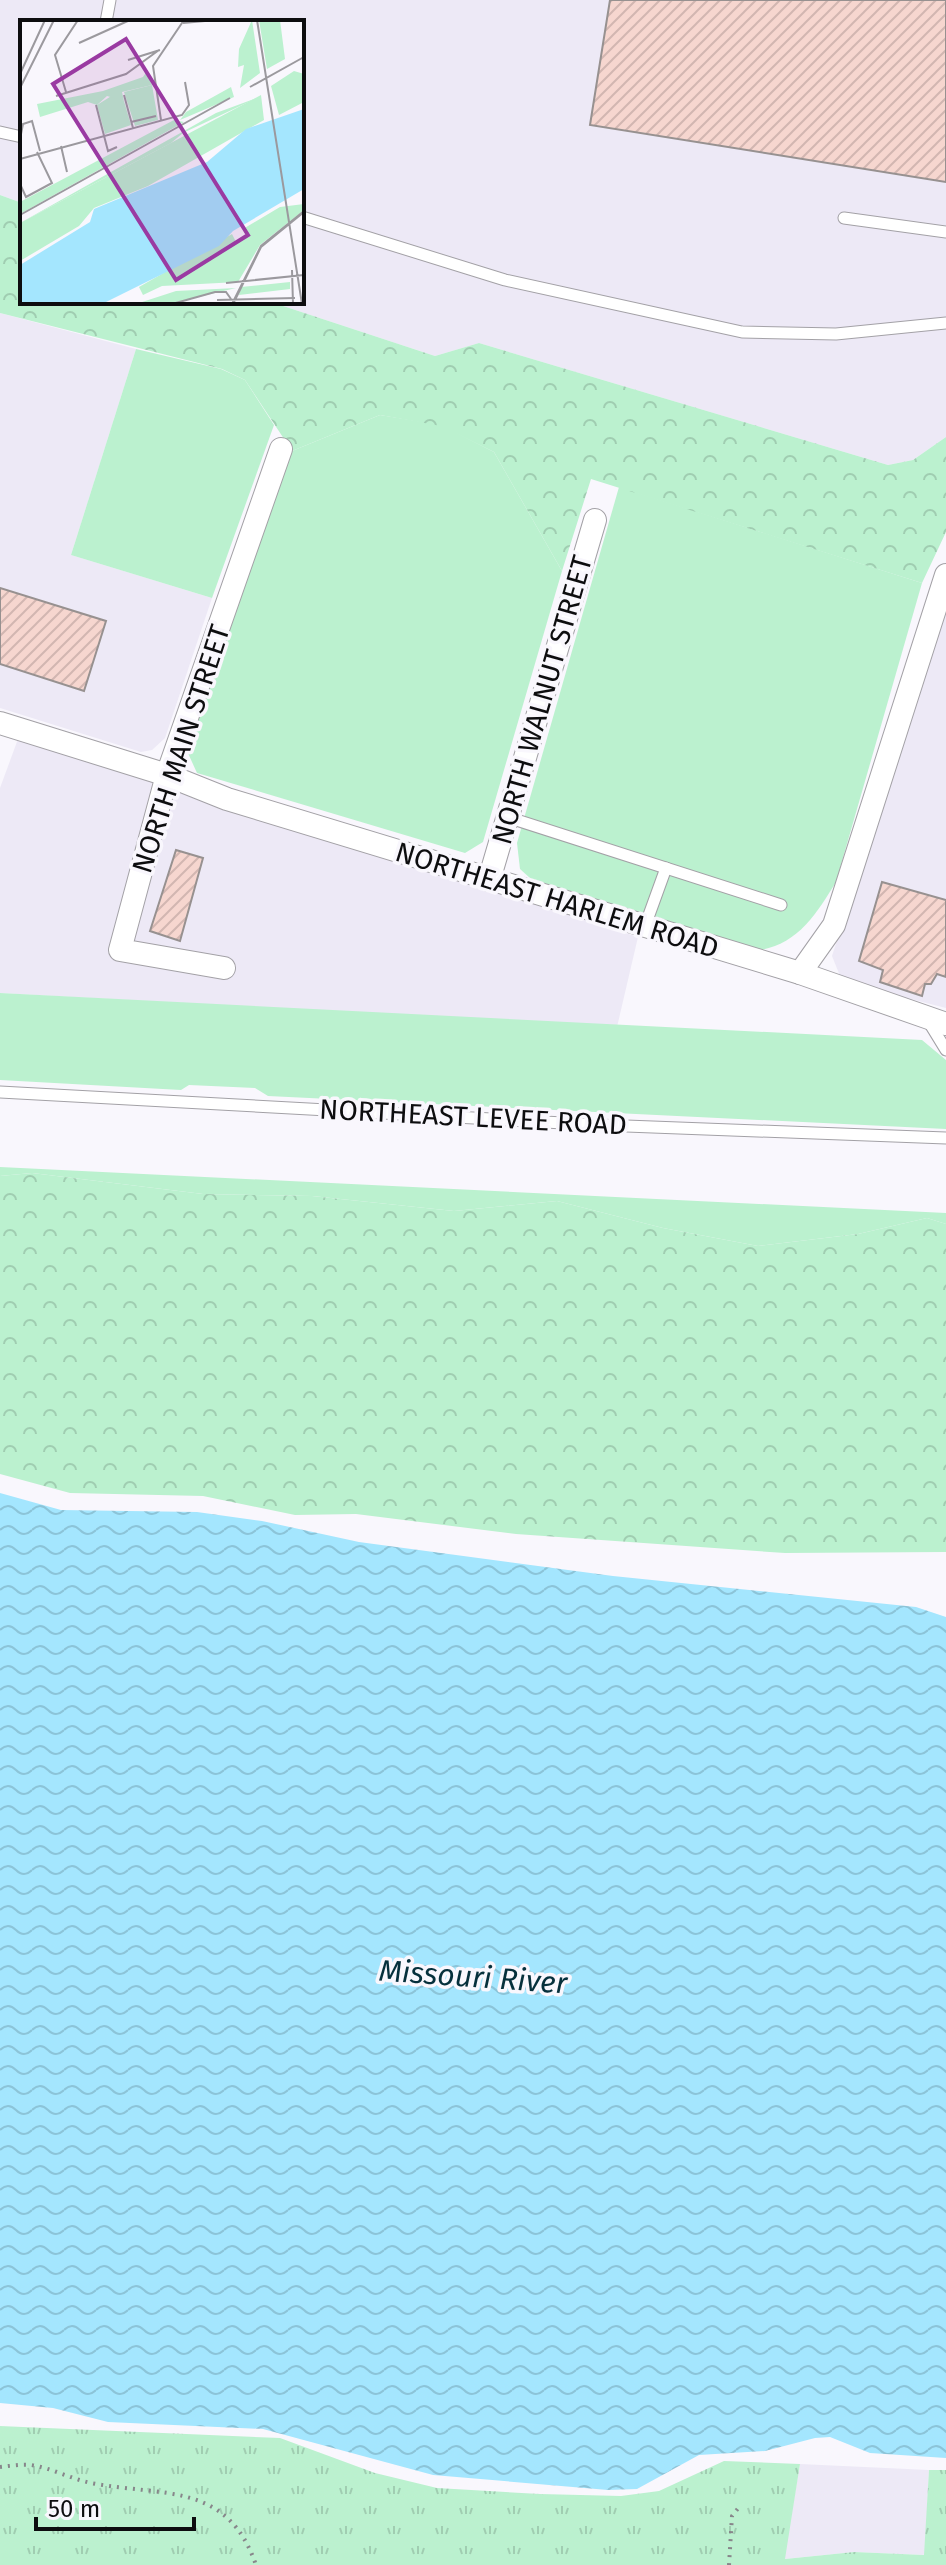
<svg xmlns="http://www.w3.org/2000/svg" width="946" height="2565" font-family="'Fira Sans',sans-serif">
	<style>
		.built { fill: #ede9f6 }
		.green { fill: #bbf1cf }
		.forest { fill: url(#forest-crowns) }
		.park { fill: url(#park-tufts) }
		.water { fill: url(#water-waves) }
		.building { fill: url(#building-hatch); stroke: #979190; stroke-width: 2 }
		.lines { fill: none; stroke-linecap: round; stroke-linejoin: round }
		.lane-casing { stroke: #a3a1a6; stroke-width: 13 }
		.street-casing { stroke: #a3a1a6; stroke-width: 24 }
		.path { stroke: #87868a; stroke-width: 4; stroke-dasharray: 2 6; stroke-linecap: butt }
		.lane { stroke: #fff; stroke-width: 11 }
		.street { stroke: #fff; stroke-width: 22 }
		.labels { text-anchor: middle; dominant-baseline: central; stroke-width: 7; stroke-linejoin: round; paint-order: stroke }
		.street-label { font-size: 28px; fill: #0d0d0f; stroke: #f9f7fd }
		.water-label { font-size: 30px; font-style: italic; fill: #06303c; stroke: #f9f7fd }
		.inset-road { fill: none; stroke: #9b999e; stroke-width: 2 }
		.view { fill: #9a3aa2; fill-opacity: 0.15; stroke: #9a3aa2; stroke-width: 4 }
		.inset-edge { fill: none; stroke: #0d0d0f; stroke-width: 4 }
	</style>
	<defs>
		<pattern id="forest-crowns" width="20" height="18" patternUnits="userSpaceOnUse" patternTransform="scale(2)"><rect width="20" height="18" fill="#bbf1cf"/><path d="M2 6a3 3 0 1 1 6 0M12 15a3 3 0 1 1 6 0" fill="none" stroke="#a0cdb1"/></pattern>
		<pattern id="park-tufts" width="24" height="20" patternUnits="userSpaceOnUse" patternTransform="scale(2)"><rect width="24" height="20" fill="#bbf1cf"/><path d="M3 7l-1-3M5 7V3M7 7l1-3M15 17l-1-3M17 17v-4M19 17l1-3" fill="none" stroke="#a0cdb1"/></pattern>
		<pattern id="water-waves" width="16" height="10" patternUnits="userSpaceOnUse" patternTransform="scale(2)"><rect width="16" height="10" fill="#a4e6fe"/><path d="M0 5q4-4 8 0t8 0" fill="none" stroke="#8cc4d8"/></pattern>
		<pattern id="building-hatch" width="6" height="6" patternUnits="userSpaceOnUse" patternTransform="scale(2)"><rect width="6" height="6" fill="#f6d6cf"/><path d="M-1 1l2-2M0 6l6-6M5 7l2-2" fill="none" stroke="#d2b6b1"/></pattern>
	</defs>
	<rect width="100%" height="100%" fill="#f9f7fd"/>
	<!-- built -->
	<g class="built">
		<polygon points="0,0 946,0 946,437 913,460 888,465 479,343 435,356 271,302 302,302 302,22 22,22 22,203 0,195"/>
		<polygon points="0,313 136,349 71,555 212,598 165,738 152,750 141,752 0,708"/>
		<polygon points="946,607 946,1008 852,984 840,976 832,956"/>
		<polygon points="18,739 638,937 617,1027 0,993 0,788"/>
		<polygon points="800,2464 929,2470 925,2555 854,2552 784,2559"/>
	</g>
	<!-- green -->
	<g class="green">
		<polygon points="136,349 221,369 245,380 274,425 212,598 71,555"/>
		<polygon points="380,415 441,425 494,452 562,571 483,842 465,853 197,773 187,751 292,451"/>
		<path d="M 619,487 L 922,583 L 836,882 C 817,913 798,944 760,950 L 531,879 L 520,869 L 517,843 Z"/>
		<polygon points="0,993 922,1040 946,1060 946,1129 268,1096 255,1088 189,1085 181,1090 0,1080"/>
		<polygon points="0,1167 946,1213 946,1224 927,1218 858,1234 758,1246 663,1228 557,1201 454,1211 312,1196 203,1194 32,1173 0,1176"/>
	</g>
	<!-- forest -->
	<g class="forest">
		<polygon points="0,195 22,203 22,302 271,302 435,356 479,343 888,465 913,460 946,437 946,532 922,583 591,479 562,571 494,452 441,426 380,415 292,451 245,380 222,369 0,313"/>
		<polygon points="32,1173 203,1194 312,1196 454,1211 557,1201 663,1228 758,1246 858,1234 927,1218 946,1224 946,1552 785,1553 516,1534 356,1514 295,1515 203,1496 70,1493 0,1474 0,1176"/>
	</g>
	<!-- park -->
	<polygon class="park" points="0,2426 280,2438 375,2473 437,2488 540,2494 621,2496 659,2491 724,2461 800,2464 785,2559 854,2552 924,2555 929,2470 946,2470 946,2565 0,2565"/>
	<!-- water -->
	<polygon class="water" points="0,1493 61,1510 197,1512 262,1521 359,1542 613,1576 916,1607 946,1617 946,2458 870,2453 830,2437 815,2438 765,2451 699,2455 637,2489 608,2490 433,2475 263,2429 108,2422 53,2408 0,2403"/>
	<!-- building -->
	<g class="building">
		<polygon points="610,0 946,0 946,182 590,125"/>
		<polygon points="0,588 106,621 84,691 0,664"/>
		<polygon points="176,850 203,858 180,941 150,931"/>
		<polygon points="882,882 946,900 946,977 937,974 931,984 925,984 922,996 880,982 883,970 859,961"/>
	</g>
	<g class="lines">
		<defs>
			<g id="lane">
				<polyline points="106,22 110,0"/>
				<polyline points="0,132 22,137"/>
				<polyline points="302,217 505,280 742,332 836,334 946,323"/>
				<polyline points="844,218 946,232"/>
				<polyline points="507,817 781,905"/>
				<polyline points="645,926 666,868"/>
				<polyline points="927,1019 946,1050"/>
				<polyline points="0,1092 600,1125 946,1138"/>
			</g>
			<g id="street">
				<polyline points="0,723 167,775 227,799 800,973 946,1024"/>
				<polyline points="489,880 595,520"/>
				<polyline points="224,968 120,950 167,775 281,449"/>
				<polyline points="800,973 834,925 946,575"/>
			</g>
		</defs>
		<!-- lane casing -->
		<use href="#lane" class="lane-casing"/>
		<!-- street casing -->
		<use href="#street" class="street-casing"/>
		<!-- path -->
		<g class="path">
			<path d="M 0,2467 C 10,2466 21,2464 31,2465 C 52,2468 71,2479 91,2483 C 163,2497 227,2481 256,2565"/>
			<polyline points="729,2565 732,2516 740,2506"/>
		</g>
		<!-- lane -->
		<use href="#lane" class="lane"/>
		<!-- street -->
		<use href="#street" class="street"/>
	</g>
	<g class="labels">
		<!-- street labels -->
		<g class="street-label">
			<text transform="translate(542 700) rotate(-74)">NORTH WALNUT STREET</text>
			<text transform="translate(181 749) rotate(-72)">NORTH MAIN STREET</text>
			<text transform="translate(557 900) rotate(17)">NORTHEAST HARLEM ROAD</text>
			<text transform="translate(473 1117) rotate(3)">NORTHEAST LEVEE ROAD</text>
		</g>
		<!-- water labels -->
		<g class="water-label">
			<text transform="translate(473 1977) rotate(4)">Missouri River</text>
		</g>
	</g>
	<!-- overview -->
	<g transform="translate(20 20)">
		<rect width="284" height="284" fill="#f9f7fd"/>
		<path d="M 132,65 L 138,100 L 115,106 L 104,72 ZM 211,67 L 214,77 L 160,100 L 166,92 ZM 93,75 L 104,81 L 111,105 L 85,114 L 77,85 ZM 237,78 L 163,113 L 151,123 L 0,203 L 196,93 ZM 154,100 L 164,102 L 0,194 L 0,182 Z" fill="#bbf1cf"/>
		<path d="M 232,0 L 240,53 L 220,68 L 224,45 L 218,47 L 219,29 ZM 239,0 L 260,0 L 265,39 L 247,49 ZM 127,51 L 132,65 L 102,72 L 104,81 L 87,76 L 77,85 L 68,82 L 20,97 L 17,84 L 83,71 L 123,57 ZM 274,51 L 284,54 L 284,82 L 259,95 L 251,66 ZM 241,75 L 244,100 L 128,166 L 74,188 L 59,206 L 0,241 L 0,203 ZM 270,262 L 270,269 L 219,275 L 221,267 ZM 216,268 L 149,284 L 116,284 L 156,271 Z" fill="#bbf1cf"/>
		<path d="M 284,184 L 284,190 L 240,225 L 218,262 L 142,266 L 123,275 L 119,267 L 212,214 L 216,222 L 226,215 L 223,209 L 260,187 Z" fill="#bbf1cf"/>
		<path d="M 284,89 L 284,169 L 213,211 L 199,226 L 82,284 L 0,284 L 0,245 L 70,202 L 74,189 L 187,142 L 226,109 Z" fill="#a4e6fe"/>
		<path class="inset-road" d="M 237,0 L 282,284M 163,3 L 196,0M 59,23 L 110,0M 108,40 L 140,30M 0,54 L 25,0M 230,67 L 284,37M 0,68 L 34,0M 46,72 L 35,35 L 58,0M 104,75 L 113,108M 36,76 L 106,54 L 139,30M 76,85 L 88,131 L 97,127M 141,100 L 133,46 L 164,0M 111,102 L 136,96M 0,119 L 3,104 L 12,101 L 20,131M 41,126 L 47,152M 0,139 L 162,95 L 169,85 L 165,62M 0,164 L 6,177 L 32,163 L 17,132M 0,195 L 210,78M 272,250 L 273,284M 206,263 L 284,255M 197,280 L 275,278M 152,284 L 195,272 L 206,272 L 211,279M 212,284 L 241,226 L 284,191M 213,284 L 241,227 L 284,192"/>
		<path class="view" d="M 106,19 L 228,215 L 156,260 L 33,64 Z"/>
		<rect width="284" height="284" class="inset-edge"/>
	</g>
	<!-- scale -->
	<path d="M36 2517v12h158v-12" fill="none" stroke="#0d0d0f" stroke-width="4"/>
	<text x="48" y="2517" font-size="24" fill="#0d0d0f" stroke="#f9f7fd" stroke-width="6" paint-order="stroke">50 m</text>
</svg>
